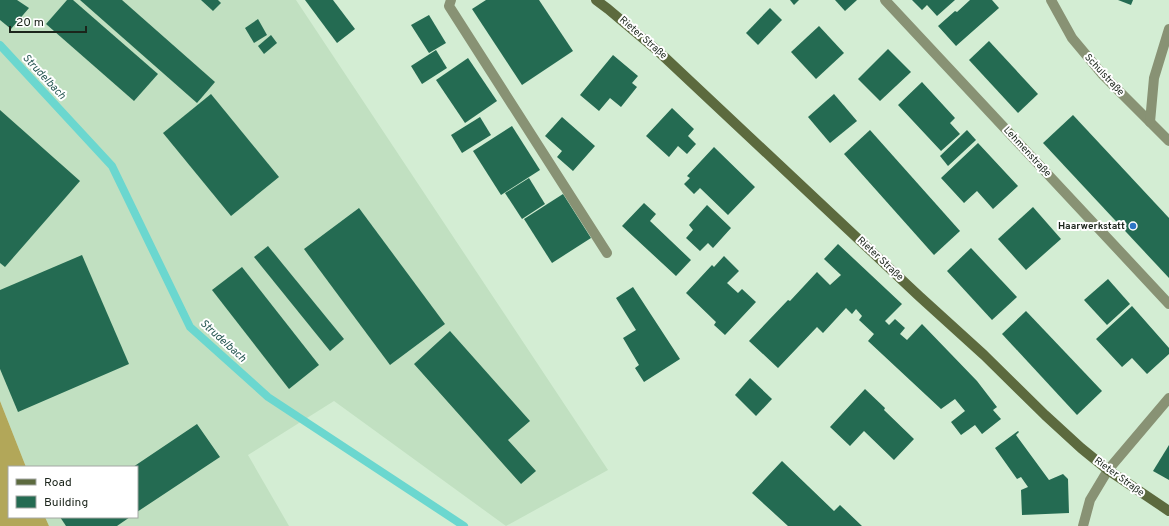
<svg xmlns="http://www.w3.org/2000/svg" width="1169" height="526" font-family="Overpass,sans-serif">
	<style>
		.built { fill: #c1e0c1 }
		.forest { fill: #b2a759 }
		.lines { fill: none; stroke-linecap: round; stroke-linejoin: round }
		.stream { stroke: #6bd7cf; stroke-width: 8 }
		.building { fill: #246b52 }
		.lane { stroke: #889274; stroke-width: 10 }
		.street { stroke: #889274; stroke-width: 10 }
		.secondary { stroke: #5c6a3e; stroke-width: 10 }
		.poi-dot { fill: #2d75c5; stroke: #fff; stroke-width: 1.5 }
		.labels { text-anchor: middle; dominant-baseline: central; stroke-width: 4; stroke-linejoin: round; paint-order: stroke }
		.street-label { font-size: 10px; fill: #1b251b; stroke: #fff }
		.poi-label { font-size: 10px; font-weight: bold; fill: #1b251b; stroke: #fff; text-anchor: end }
		.water-label { font-size: 11px; font-style: italic; fill: #285854; stroke: #fff }
	</style>
	<rect width="100%" height="100%" fill="#d3edd3"/>
	<!-- built -->
	<polygon class="built" points="0,0 296,0 608,470 506,526 334,401 248,455 289,526 49,526 45,517 137,517 137,467 26,467 0,401"/>
	<!-- forest -->
	<polygon class="forest" points="0,401 26,467 9,467 9,517 45,517 49,526 0,526"/>
	<g class="lines">
		<!-- stream -->
		<polyline class="stream" points="0,45 112,166 190,327 268,397 464,526"/>
	</g>
	<!-- building -->
	<g class="building">
		<polygon points="0,0 17,0 29,8 11,29 0,20"/>
		<polygon points="67,0 73,0 158,74 134,101 46,24"/>
		<polygon points="80,0 122,0 215,82 197,103"/>
		<polygon points="201,0 218,0 221,3 213,11"/>
		<polygon points="305,0 333,0 355,29 337,43"/>
		<polygon points="486,0 539,0 573,51 522,85 472,9"/>
		<polygon points="790,0 799,0 794,5"/>
		<polygon points="835,0 857,0 845,11"/>
		<polygon points="912,0 955,0 937,16 927,5 922,10"/>
		<polygon points="970,0 992,0 999,8 956,46 938,26 955,11 957,12"/>
		<polygon points="1118,0 1133,0 1131,5"/>
		<polygon points="770,8 782,20 758,45 746,33"/>
		<polygon points="429,15 446,43 429,53 411,25"/>
		<polygon points="258,19 267,35 254,43 245,28"/>
		<polygon points="819,26 844,53 816,79 791,52"/>
		<polygon points="271,35 277,43 264,54 258,46"/>
		<polygon points="989,41 1038,94 1018,113 969,60"/>
		<polygon points="888,49 911,72 880,101 858,79"/>
		<polygon points="436,50 447,68 422,84 411,66"/>
		<polygon points="613,55 638,76 632,83 637,87 621,107 610,98 599,111 580,95"/>
		<polygon points="468,58 497,101 465,123 436,80"/>
		<polygon points="922,82 955,118 950,123 960,134 941,151 898,105"/>
		<polygon points="211,94 279,177 231,216 163,133"/>
		<polygon points="834,94 857,121 830,143 808,117"/>
		<polygon points="672,108 694,129 688,136 696,144 687,154 678,146 669,157 646,136"/>
		<polygon points="0,110 80,181 5,267 0,263"/>
		<polygon points="1073,115 1169,218 1169,278 1043,143"/>
		<polygon points="480,117 491,135 462,153 451,135"/>
		<polygon points="562,117 595,146 573,171 557,157 562,151 545,136"/>
		<polygon points="512,126 540,170 501,195 473,151"/>
		<polygon points="870,130 960,231 934,255 844,154"/>
		<polygon points="967,130 976,140 948,166 940,156"/>
		<polygon points="978,143 1018,186 993,209 977,191 964,203 941,178"/>
		<polygon points="714,147 755,187 728,215 700,188 694,194 684,184 690,178 687,176"/>
		<polygon points="529,178 545,204 522,219 505,193"/>
		<polygon points="563,194 591,238 552,263 524,219"/>
		<polygon points="644,203 656,214 650,221 691,260 676,276 622,226"/>
		<polygon points="707,205 731,228 713,248 708,243 700,251 686,238 693,230 689,225"/>
		<polygon points="1033,207 1061,239 1026,270 998,239"/>
		<polygon points="359,208 445,324 390,365 304,249"/>
		<polygon points="838,244 902,304 885,321 889,325 895,319 905,328 900,334 907,340 922,324 977,381 997,407 993,410 1001,419 982,434 975,425 961,435 951,422 965,411 955,399 941,409 868,341 874,334 859,320 862,316 856,309 852,314 846,308 823,333 817,327 778,368 749,341 788,300 790,301 817,272 830,285 841,275 824,259"/>
		<polygon points="268,246 344,339 330,351 254,257"/>
		<polygon points="971,248 1017,297 992,320 947,271"/>
		<polygon points="82,255 129,364 18,412 0,369 0,290"/>
		<polygon points="724,256 739,271 727,283 738,293 742,289 756,302 725,335 714,325 716,322 686,293 712,265 714,267"/>
		<polygon points="242,267 319,365 289,389 212,290"/>
		<polygon points="1108,279 1130,304 1107,325 1084,300"/>
		<polygon points="633,287 680,359 644,382 635,368 639,365 623,338 636,330 616,298"/>
		<polygon points="1132,306 1169,348 1169,354 1147,374 1132,358 1122,367 1096,339"/>
		<polygon points="1026,311 1102,391 1077,415 1002,334"/>
		<polygon points="450,331 530,421 508,440 536,471 521,484 414,364"/>
		<polygon points="750,378 772,399 756,416 735,395"/>
		<polygon points="865,389 885,408 884,410 914,439 894,460 864,431 850,446 830,427"/>
		<polygon points="197,424 220,457 137,512 137,467 133,467"/>
		<polygon points="1018,431 1019,432 1016,435 1049,480 1063,474 1068,479 1069,513 1022,515 1021,490 1028,487 1021,477 1017,479 995,448"/>
		<polygon points="1169,445 1169,480 1153,471"/>
		<polygon points="782,461 834,511 840,505 862,526 788,526 752,493"/>
		<polygon points="60,517 130,517 117,526 66,526"/>
	</g>
	<g class="lines">
		<!-- lane -->
		<g class="lane">
			<polyline points="451,0 449,6 607,253"/>
			<polyline points="1083,526 1090,500 1108,470"/>
		</g>
		<!-- street -->
		<g class="street">
			<polyline points="885,0 1169,304"/>
			<polyline points="1051,0 1072,38 1103,75 1169,141"/>
			<polyline points="1150,122 1154,78 1169,29"/>
			<polyline points="1108,470 1169,398"/>
		</g>
		<!-- secondary -->
		<polyline class="secondary" points="596,0 608,9 659,52 919,296 984,355 1045,415 1081,448 1108,470 1169,511"/>
	</g>
	<!-- markers -->
	<circle class="poi-dot" cx="1133" cy="226" r="4"/>
	<g class="labels">
		<!-- street labels -->
		<g class="street-label">
			<text transform="translate(643 38) rotate(41)">Rieter Straße</text>
			<text transform="translate(1104 75) rotate(47)">Schulstraße</text>
			<text transform="translate(1027 152) rotate(47)">Lehmenstraße</text>
			<text transform="translate(880 259) rotate(43)">Rieter Straße</text>
			<text transform="translate(1119 477) rotate(36)">Rieter Straße</text>
		</g>
		<!-- poi labels -->
		<g class="poi-label">
			<text x="1125" y="226">Haarwerkstatt</text>
		</g>
		<!-- water labels -->
		<g class="water-label">
			<text transform="translate(44 77) rotate(47)">Strudelbach</text>
			<text transform="translate(223 341) rotate(42)">Strudelbach</text>
		</g>
	</g>
	<!-- legend -->
	<rect x="8" y="466" width="130" height="52" fill="#ffffff" stroke="#a4a8a4"/>
	<rect x="16" y="479" width="20" height="6" fill="#5c6a3e" stroke="#a4a8a4"/>
	<text x="44" y="486" font-size="12" fill="#1b251b">Road</text>
	<rect x="16" y="496" width="20" height="12" fill="#246b52" stroke="#a4a8a4"/>
	<text x="44" y="506" font-size="12" fill="#1b251b">Building</text>
	<!-- scale -->
	<path d="M10 26v6h76v-6" fill="none" stroke="#1b251b" stroke-width="2"/>
	<text x="16" y="26" font-size="12" fill="#1b251b" stroke="#ffffff" stroke-width="3" paint-order="stroke">20 m</text>
</svg>
